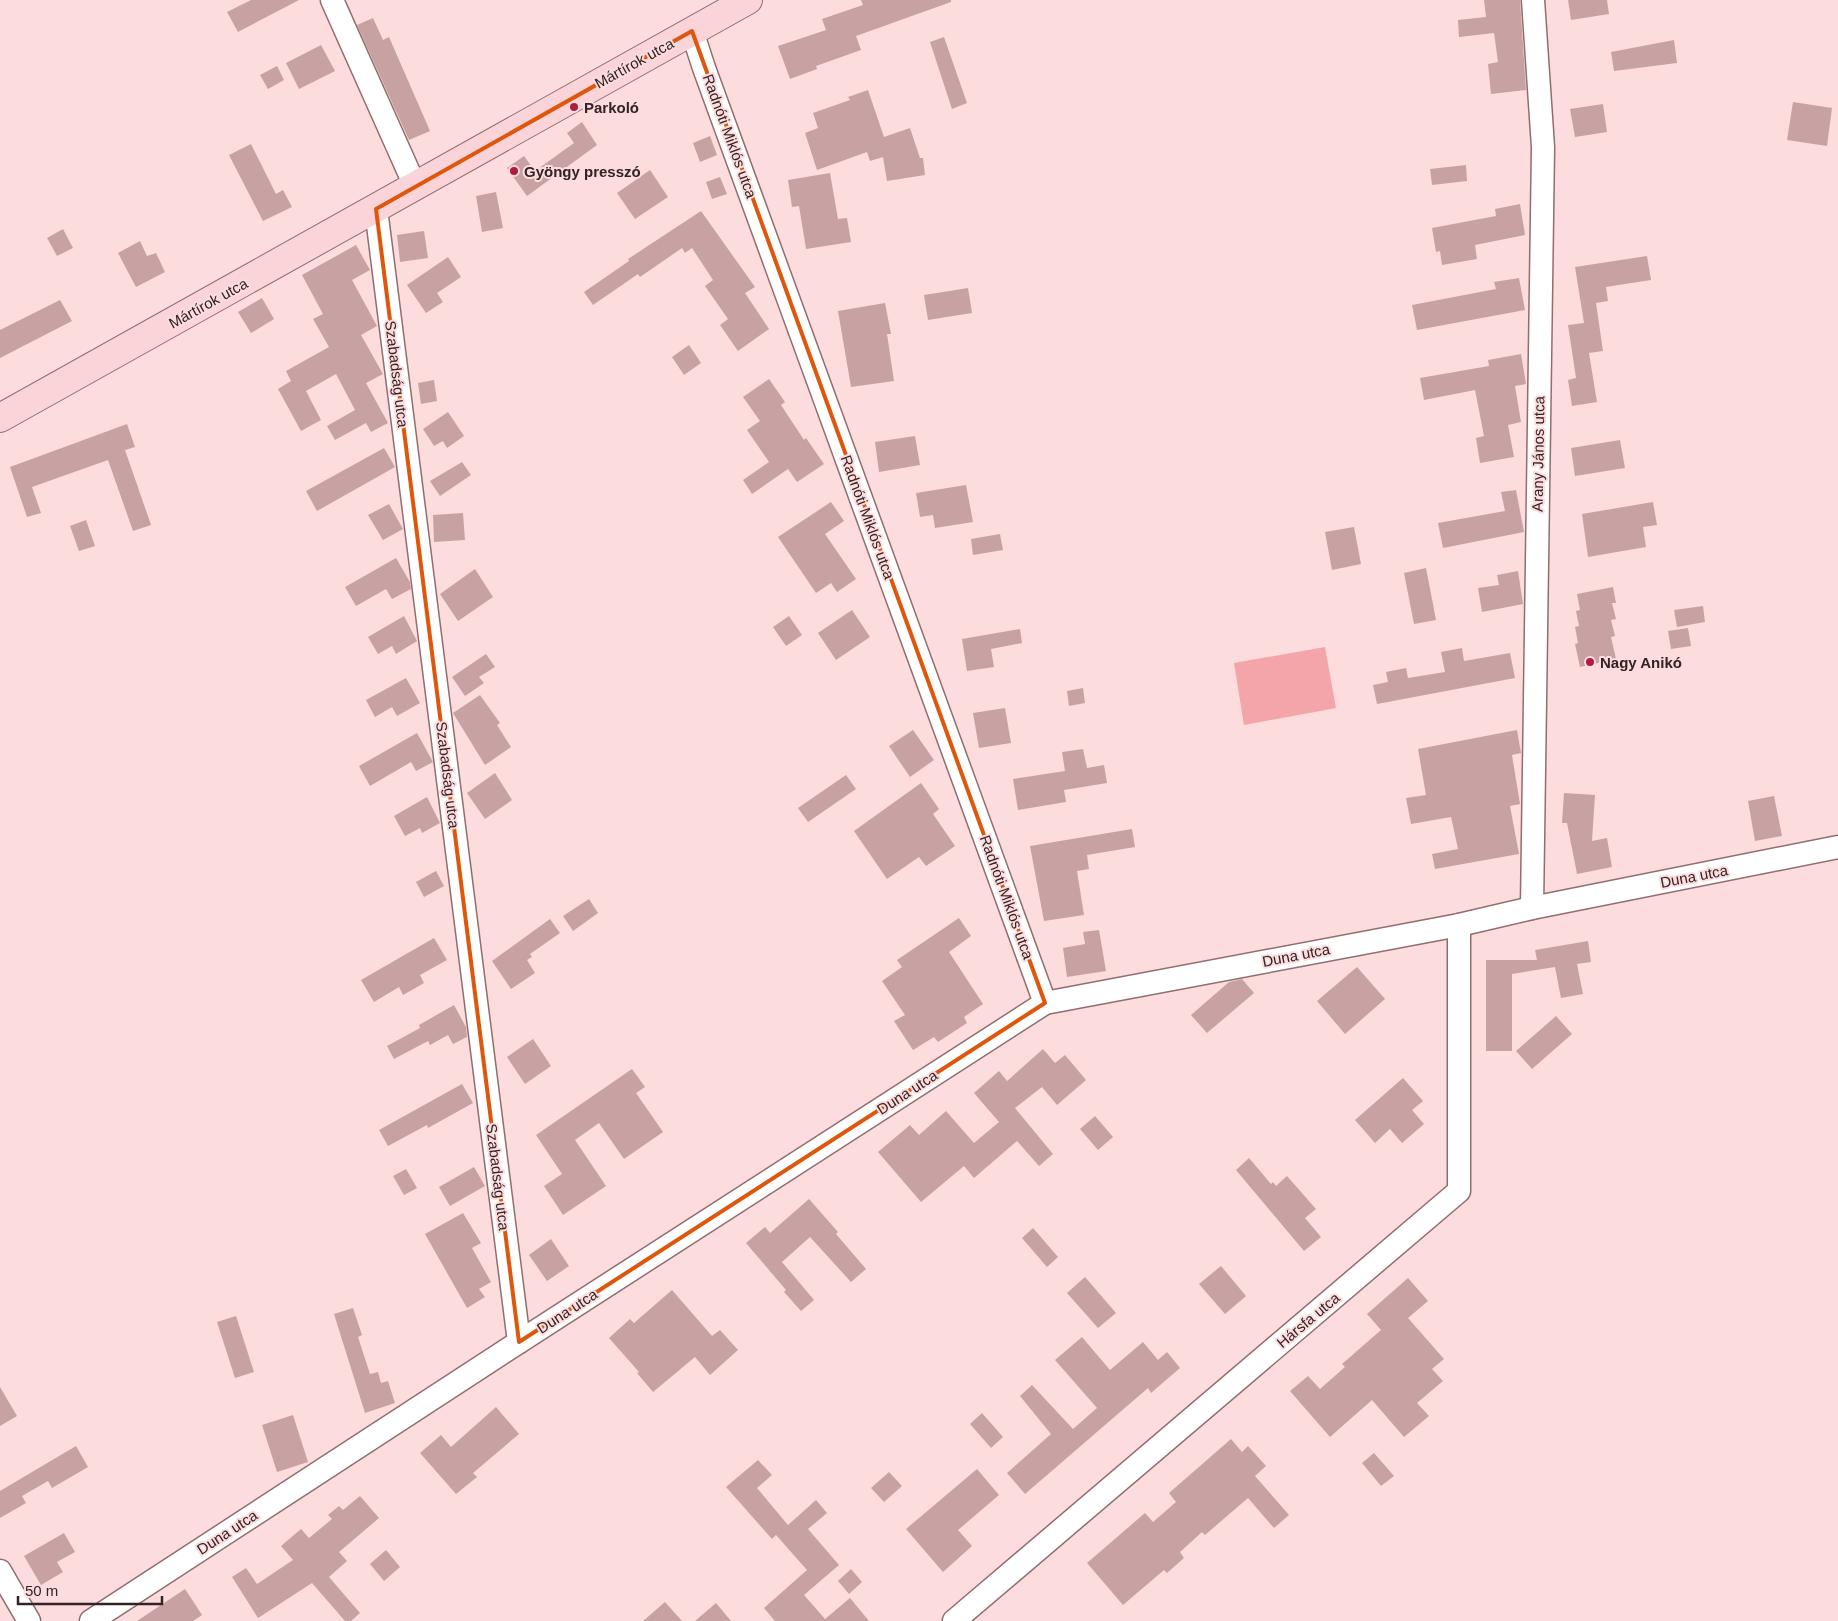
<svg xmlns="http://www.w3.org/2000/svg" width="1838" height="1621" font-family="Helvetica,sans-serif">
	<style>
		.pitch { fill: #f4a5a9 }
		.building { fill: #c8a2a3 }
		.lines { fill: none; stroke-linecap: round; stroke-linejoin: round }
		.street-casing { stroke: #916d6e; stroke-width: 25 }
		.secondary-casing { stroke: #916d6e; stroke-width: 30 }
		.street { stroke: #fff; stroke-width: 22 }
		.secondary { stroke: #fad4d8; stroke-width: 28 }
		.marked { fill: none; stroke: #df560d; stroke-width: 4; stroke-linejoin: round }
		.poi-dot { fill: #b01c3d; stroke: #fddcdd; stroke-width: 2 }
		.labels { text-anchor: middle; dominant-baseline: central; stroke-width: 4; stroke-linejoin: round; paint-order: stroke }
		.street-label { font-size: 15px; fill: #322324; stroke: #fddcdd }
		.poi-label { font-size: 15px; font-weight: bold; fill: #322324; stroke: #fddcdd; text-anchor: start }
	</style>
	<rect width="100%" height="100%" fill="#fddcdd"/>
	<!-- pitch -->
	<polygon class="pitch" points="1325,647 1336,708 1244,725 1234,663"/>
	<!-- building -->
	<g class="building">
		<polygon points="251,0 299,0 238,32 227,12"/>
		<polygon points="861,0 951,0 951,2 856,36 861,50 816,66 817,69 790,79 778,46 826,30 822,19 863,5"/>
		<polygon points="1484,0 1520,0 1526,90 1491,94 1488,64 1498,62 1494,33 1459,37 1458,20 1486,17"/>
		<polygon points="1568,0 1607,0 1609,14 1571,20"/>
		<polygon points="373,18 383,40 389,37 430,131 409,140 357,25"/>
		<polygon points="944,37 967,103 952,109 930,42"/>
		<polygon points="1674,40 1677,63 1614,71 1611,52"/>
		<polygon points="321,45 335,71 299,89 286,63"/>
		<polygon points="277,66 284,80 268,89 260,75"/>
		<polygon points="868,90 884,137 910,128 920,158 923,158 925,175 887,181 883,157 870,161 867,152 817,170 805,133 818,128 813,113 850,100 848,97"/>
		<polygon points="1793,102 1832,108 1827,146 1787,140"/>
		<polygon points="1603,104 1607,132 1575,137 1570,109"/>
		<polygon points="582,122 597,145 527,196 507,168 524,156 535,171 574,143 567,133"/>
		<polygon points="710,136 717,155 700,162 693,143"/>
		<polygon points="251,144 276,194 283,190 292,207 263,221 229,155"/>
		<polygon points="1466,165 1467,181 1432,185 1430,169"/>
		<polygon points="650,170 668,197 635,219 617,193"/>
		<polygon points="830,173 838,219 847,218 851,242 806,249 799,206 792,207 788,180"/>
		<polygon points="720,177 727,194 712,199 706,182"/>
		<polygon points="496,192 503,228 482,232 476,196"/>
		<polygon points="1520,204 1525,235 1475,245 1477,259 1442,265 1440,251 1436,252 1432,228 1496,216 1495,209"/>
		<polygon points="701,211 755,287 745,293 769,329 738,351 720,325 728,319 705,286 713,280 692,248 685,253 682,248 640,277 638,274 593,305 584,292 629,261 628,259"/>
		<polygon points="63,229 73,248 57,256 47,238"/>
		<polygon points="424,231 428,258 400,262 397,235"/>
		<polygon points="140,241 147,256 156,253 165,272 136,287 118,253"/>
		<polygon points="356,245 370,270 352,280 377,326 361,335 383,374 366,383 388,423 371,432 366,423 335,440 327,426 355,410 336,374 306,391 321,420 301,431 278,389 291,381 286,371 329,347 313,319 323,314 302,275"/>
		<polygon points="1647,256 1651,280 1606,287 1608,301 1596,303 1603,351 1589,353 1597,402 1572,406 1568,380 1576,378 1568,325 1584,323 1575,267"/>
		<polygon points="448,257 461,277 437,293 443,302 426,313 407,285"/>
		<polygon points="1519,278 1525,310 1417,330 1412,305 1496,289 1494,282"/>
		<polygon points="968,288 972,313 928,320 924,295"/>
		<polygon points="262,298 274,319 251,333 238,312"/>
		<polygon points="60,300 72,321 0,358 0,330"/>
		<polygon points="885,303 891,334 887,334 894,381 851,387 838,311"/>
		<polygon points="689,345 701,363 684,375 672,357"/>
		<polygon points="1521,354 1526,384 1515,386 1521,422 1508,425 1514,457 1480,463 1476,438 1484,436 1475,390 1424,400 1420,378 1489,366 1488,360"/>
		<polygon points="769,379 785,402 781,405 804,440 806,438 824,464 797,482 788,469 752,494 743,480 769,462 747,430 760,421 743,397"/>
		<polygon points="434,380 437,401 421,404 418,383"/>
		<polygon points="448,412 464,436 447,448 443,441 434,446 423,429"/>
		<polygon points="127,424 135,447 125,450 151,525 133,531 108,460 32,487 41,513 27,517 10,467"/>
		<polygon points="915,436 920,465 879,472 875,442"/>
		<polygon points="1620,440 1625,468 1575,476 1571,448"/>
		<polygon points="384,448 395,467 317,511 306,491"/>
		<polygon points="462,462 471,475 440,496 430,481"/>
		<polygon points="966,485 973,522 935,528 933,515 920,517 916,493"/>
		<polygon points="1516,490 1524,532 1443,548 1438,523 1505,511 1501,492"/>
		<polygon points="831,502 844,521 825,534 856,579 837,592 831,583 816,593 778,537"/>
		<polygon points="1653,502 1657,525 1643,527 1646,547 1588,557 1582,514"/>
		<polygon points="389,504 403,529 383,540 368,515"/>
		<polygon points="463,513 465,540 434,542 433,515"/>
		<polygon points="86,520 95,546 79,551 70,526"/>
		<polygon points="1354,527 1361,564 1332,570 1325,532"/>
		<polygon points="1000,534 1003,550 973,555 971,539"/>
		<polygon points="396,558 410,582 411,589 392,599 386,589 356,606 345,587"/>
		<polygon points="1426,568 1436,620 1414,624 1404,573"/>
		<polygon points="475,569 493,597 458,621 440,594"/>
		<polygon points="1518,571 1523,604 1482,612 1478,588 1499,585 1497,575"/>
		<polygon points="1613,587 1616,603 1612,603 1616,619 1611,620 1615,636 1611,637 1616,659 1580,667 1575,644 1578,643 1575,627 1579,626 1576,611 1580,610 1577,594"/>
		<polygon points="1703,606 1705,622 1677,627 1674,610"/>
		<polygon points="852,610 870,637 836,660 818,633"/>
		<polygon points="404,616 417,641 396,654 392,646 378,654 368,637"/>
		<polygon points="789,616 802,635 786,646 773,627"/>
		<polygon points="1688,628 1691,646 1671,649 1668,631"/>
		<polygon points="1020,629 1022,643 991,649 994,667 967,671 962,639"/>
		<polygon points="1462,648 1464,661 1510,653 1515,678 1377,704 1373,685 1388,682 1386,672 1406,668 1408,678 1445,672 1441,652"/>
		<polygon points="486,654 495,667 479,677 484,683 465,696 452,677"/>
		<polygon points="406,678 420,703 397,716 392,707 375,717 366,700"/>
		<polygon points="1083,688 1085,703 1069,706 1067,691"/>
		<polygon points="480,695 500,723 497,725 511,747 485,765 453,713"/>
		<polygon points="1005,708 1011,743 979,748 973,713"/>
		<polygon points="913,730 934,760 910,777 889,746"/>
		<polygon points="1517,730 1521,753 1512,755 1520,804 1510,806 1519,854 1435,869 1432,854 1458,849 1451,817 1411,824 1406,798 1426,795 1418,749"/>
		<polygon points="417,733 433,762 416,771 411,762 370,786 359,766"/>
		<polygon points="1083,749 1087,768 1104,765 1107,783 1064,790 1066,802 1018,810 1013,779 1065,771 1062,752"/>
		<polygon points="495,773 512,800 485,819 467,793"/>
		<polygon points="846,775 856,789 808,822 798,808"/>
		<polygon points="921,783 939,809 933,814 955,846 926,866 919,857 887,879 854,831"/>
		<polygon points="1564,793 1595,795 1592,841 1607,838 1612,867 1577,874 1567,823 1562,823"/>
		<polygon points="1774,796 1782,836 1755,841 1748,801"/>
		<polygon points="427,797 440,823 422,833 420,828 405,836 394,816"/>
		<polygon points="1132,829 1135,847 1087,855 1089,869 1077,871 1084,915 1044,921 1030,846"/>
		<polygon points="436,871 444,886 424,897 416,882"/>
		<polygon points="589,899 598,913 573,931 563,916"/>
		<polygon points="959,918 971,936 949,952 983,1004 964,1017 967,1023 938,1042 934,1037 913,1050 894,1021 905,1015 882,981 902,967 897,960"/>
		<polygon points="550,919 560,933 530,954 532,957 527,960 535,973 511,989 492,961"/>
		<polygon points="1099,930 1106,971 1067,977 1063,948 1085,944 1083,932"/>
		<polygon points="434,938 447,960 420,975 424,983 403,995 399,987 374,1002 361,980"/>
		<polygon points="1588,941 1591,962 1577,964 1583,994 1561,998 1555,967 1512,974 1512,1051 1486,1051 1486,960 1537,960 1535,950"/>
		<polygon points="1357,967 1385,999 1345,1034 1317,1001"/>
		<polygon points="1242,979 1254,993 1207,1033 1191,1015 1229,982"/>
		<polygon points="454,1005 466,1027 467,1037 453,1044 448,1035 430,1045 428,1041 394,1059 387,1046 420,1028 419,1025"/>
		<polygon points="1556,1016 1572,1034 1532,1069 1516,1051"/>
		<polygon points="533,1039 551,1066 525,1084 507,1057"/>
		<polygon points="1043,1049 1055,1063 1065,1055 1086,1080 1057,1105 1042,1087 1015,1108 1053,1154 1039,1166 1017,1141 974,1178 964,1166 921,1202 878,1152 910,1125 919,1135 946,1111 974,1143 999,1122 974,1093 999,1071 1007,1081"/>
		<polygon points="632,1069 645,1087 636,1093 663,1132 624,1159 599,1123 575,1140 606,1186 563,1215 544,1186 562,1174 536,1135"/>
		<polygon points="1403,1078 1423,1101 1412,1110 1424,1124 1402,1143 1390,1129 1375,1143 1355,1120"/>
		<polygon points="462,1084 473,1103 428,1128 427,1125 388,1146 379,1130"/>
		<polygon points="1095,1116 1113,1137 1098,1150 1080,1129"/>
		<polygon points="1249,1158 1271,1184 1273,1182 1276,1186 1287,1176 1316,1209 1305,1218 1321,1237 1304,1251 1236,1170"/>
		<polygon points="474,1167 485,1186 450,1206 439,1187"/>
		<polygon points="406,1169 417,1188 404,1195 393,1176"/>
		<polygon points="809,1199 838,1232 836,1234 866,1269 851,1282 810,1237 782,1262 814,1300 801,1311 784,1292 786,1290 746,1243 765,1227 770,1233"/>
		<polygon points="463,1213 481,1243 472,1248 491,1282 479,1289 485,1297 467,1308 425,1234"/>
		<polygon points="1033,1228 1058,1257 1047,1267 1022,1238"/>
		<polygon points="551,1239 569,1266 547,1281 529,1255"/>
		<polygon points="1221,1266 1246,1296 1225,1314 1199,1284"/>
		<polygon points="1085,1277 1116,1313 1098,1328 1067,1293"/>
		<polygon points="1408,1278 1428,1301 1408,1318 1444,1359 1432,1369 1443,1381 1417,1403 1429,1416 1404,1437 1372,1400 1330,1437 1290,1391 1308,1376 1320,1389 1345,1367 1342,1364 1381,1330 1367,1314"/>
		<polygon points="672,1290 712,1336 720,1330 738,1350 710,1375 695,1357 653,1392 637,1373 639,1372 609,1338 630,1319 634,1323"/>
		<polygon points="353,1308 362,1335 358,1337 370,1374 378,1372 381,1383 388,1381 395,1403 365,1413 334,1314"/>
		<polygon points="236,1316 254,1372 235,1378 217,1322"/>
		<polygon points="1082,1337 1110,1370 1143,1342 1158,1360 1167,1352 1180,1368 1151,1393 1148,1388 1025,1494 1007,1473 1051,1434 1020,1396 1032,1385 1073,1429 1097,1408 1055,1360"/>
		<polygon points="0,1387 17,1416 0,1426"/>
		<polygon points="496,1407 519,1434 473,1473 477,1477 456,1494 420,1453 441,1435 451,1447"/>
		<polygon points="982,1413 1003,1437 991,1448 970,1424"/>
		<polygon points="293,1415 308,1462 277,1472 262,1425"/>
		<polygon points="1231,1439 1242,1452 1248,1446 1266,1466 1255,1476 1289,1515 1274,1528 1248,1498 1205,1535 1202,1532 1180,1552 1184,1558 1167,1573 1164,1570 1123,1605 1087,1563 1145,1513 1153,1522 1176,1502 1169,1493"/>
		<polygon points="76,1446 88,1467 52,1488 48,1481 22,1496 26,1503 0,1518 0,1491"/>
		<polygon points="1374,1453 1394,1476 1381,1486 1362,1463"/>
		<polygon points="758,1460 772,1475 757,1488 788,1525 816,1500 827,1513 808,1529 839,1565 804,1595 825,1619 850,1598 869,1621 775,1621 764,1608 807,1570 776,1535 772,1539 726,1487"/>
		<polygon points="977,1469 999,1495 958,1530 972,1546 943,1572 906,1529"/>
		<polygon points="889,1472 902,1486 884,1502 871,1488"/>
		<polygon points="360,1496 379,1518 339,1552 347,1561 329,1577 360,1613 351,1621 345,1621 312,1583 258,1618 232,1577 246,1568 257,1584 293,1560 281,1546 301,1529 309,1538 332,1519 328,1515 339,1506 343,1510"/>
		<polygon points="64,1533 75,1552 57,1562 63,1572 41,1585 24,1556"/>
		<polygon points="386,1550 400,1567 384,1581 370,1564"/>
		<polygon points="851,1569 862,1582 849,1594 838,1581"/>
		<polygon points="185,1589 202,1615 193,1621 137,1621"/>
		<polygon points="665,1602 682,1621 643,1621"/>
		<polygon points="716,1603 731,1621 695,1621"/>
	</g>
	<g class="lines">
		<defs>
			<g id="street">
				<polyline points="332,0 415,186"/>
				<polyline points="692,31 704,68 1045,1003"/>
				<polyline points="376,209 519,1342"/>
				<polyline points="1532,908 1543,147 1533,0"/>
				<polyline points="0,1571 29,1621"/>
				<polyline points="91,1621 519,1342 1045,1003 1459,925 1532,908 1838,847"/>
				<polyline points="954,1621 1459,1191 1459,925"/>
			</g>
			<polyline id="secondary" points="0,418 748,0"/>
		</defs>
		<!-- street casing -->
		<use href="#street" class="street-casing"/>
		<!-- secondary casing -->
		<use href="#secondary" class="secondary-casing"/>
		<!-- street -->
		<use href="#street" class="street"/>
		<!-- secondary -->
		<use href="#secondary" class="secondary"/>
	</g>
	<!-- marked area -->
	<path class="marked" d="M 692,31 L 1045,1003 L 519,1342 L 376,209 Z"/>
	<!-- markers -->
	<g class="poi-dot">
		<circle cx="574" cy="107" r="5"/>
		<circle cx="514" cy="171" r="5"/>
		<circle cx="1590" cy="662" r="5"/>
	</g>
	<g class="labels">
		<!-- street labels -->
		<g class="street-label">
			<text transform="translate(634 63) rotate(-29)">Mártírok utca</text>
			<text transform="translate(730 136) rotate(70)">Radnóti Miklós utca</text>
			<text transform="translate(208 303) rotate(-29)">Mártírok utca</text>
			<text transform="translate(397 374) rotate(83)">Szabadság utca</text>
			<text transform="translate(1538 454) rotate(-89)">Arany János utca</text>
			<text transform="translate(868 517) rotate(70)">Radnóti Miklós utca</text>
			<text transform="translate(448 775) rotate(83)">Szabadság utca</text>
			<text transform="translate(1694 876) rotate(-11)">Duna utca</text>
			<text transform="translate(1007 897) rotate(70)">Radnóti Miklós utca</text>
			<text transform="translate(1296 955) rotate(-11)">Duna utca</text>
			<text transform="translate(907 1092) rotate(-33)">Duna utca</text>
			<text transform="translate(498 1177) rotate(83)">Szabadság utca</text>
			<text transform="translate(567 1311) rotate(-33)">Duna utca</text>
			<text transform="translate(1308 1320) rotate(-40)">Hársfa utca</text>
			<text transform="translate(227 1532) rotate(-33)">Duna utca</text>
		</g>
		<!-- poi labels -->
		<g class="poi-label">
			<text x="584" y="107">Parkoló</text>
			<text x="524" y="171">Gyöngy presszó</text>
			<text x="1600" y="662">Nagy Anikó</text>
		</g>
	</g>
	<!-- scale -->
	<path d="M18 1596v8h144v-8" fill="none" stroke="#322324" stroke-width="2.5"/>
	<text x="25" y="1596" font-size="15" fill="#322324" stroke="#fddcdd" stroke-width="4" paint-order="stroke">50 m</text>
</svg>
